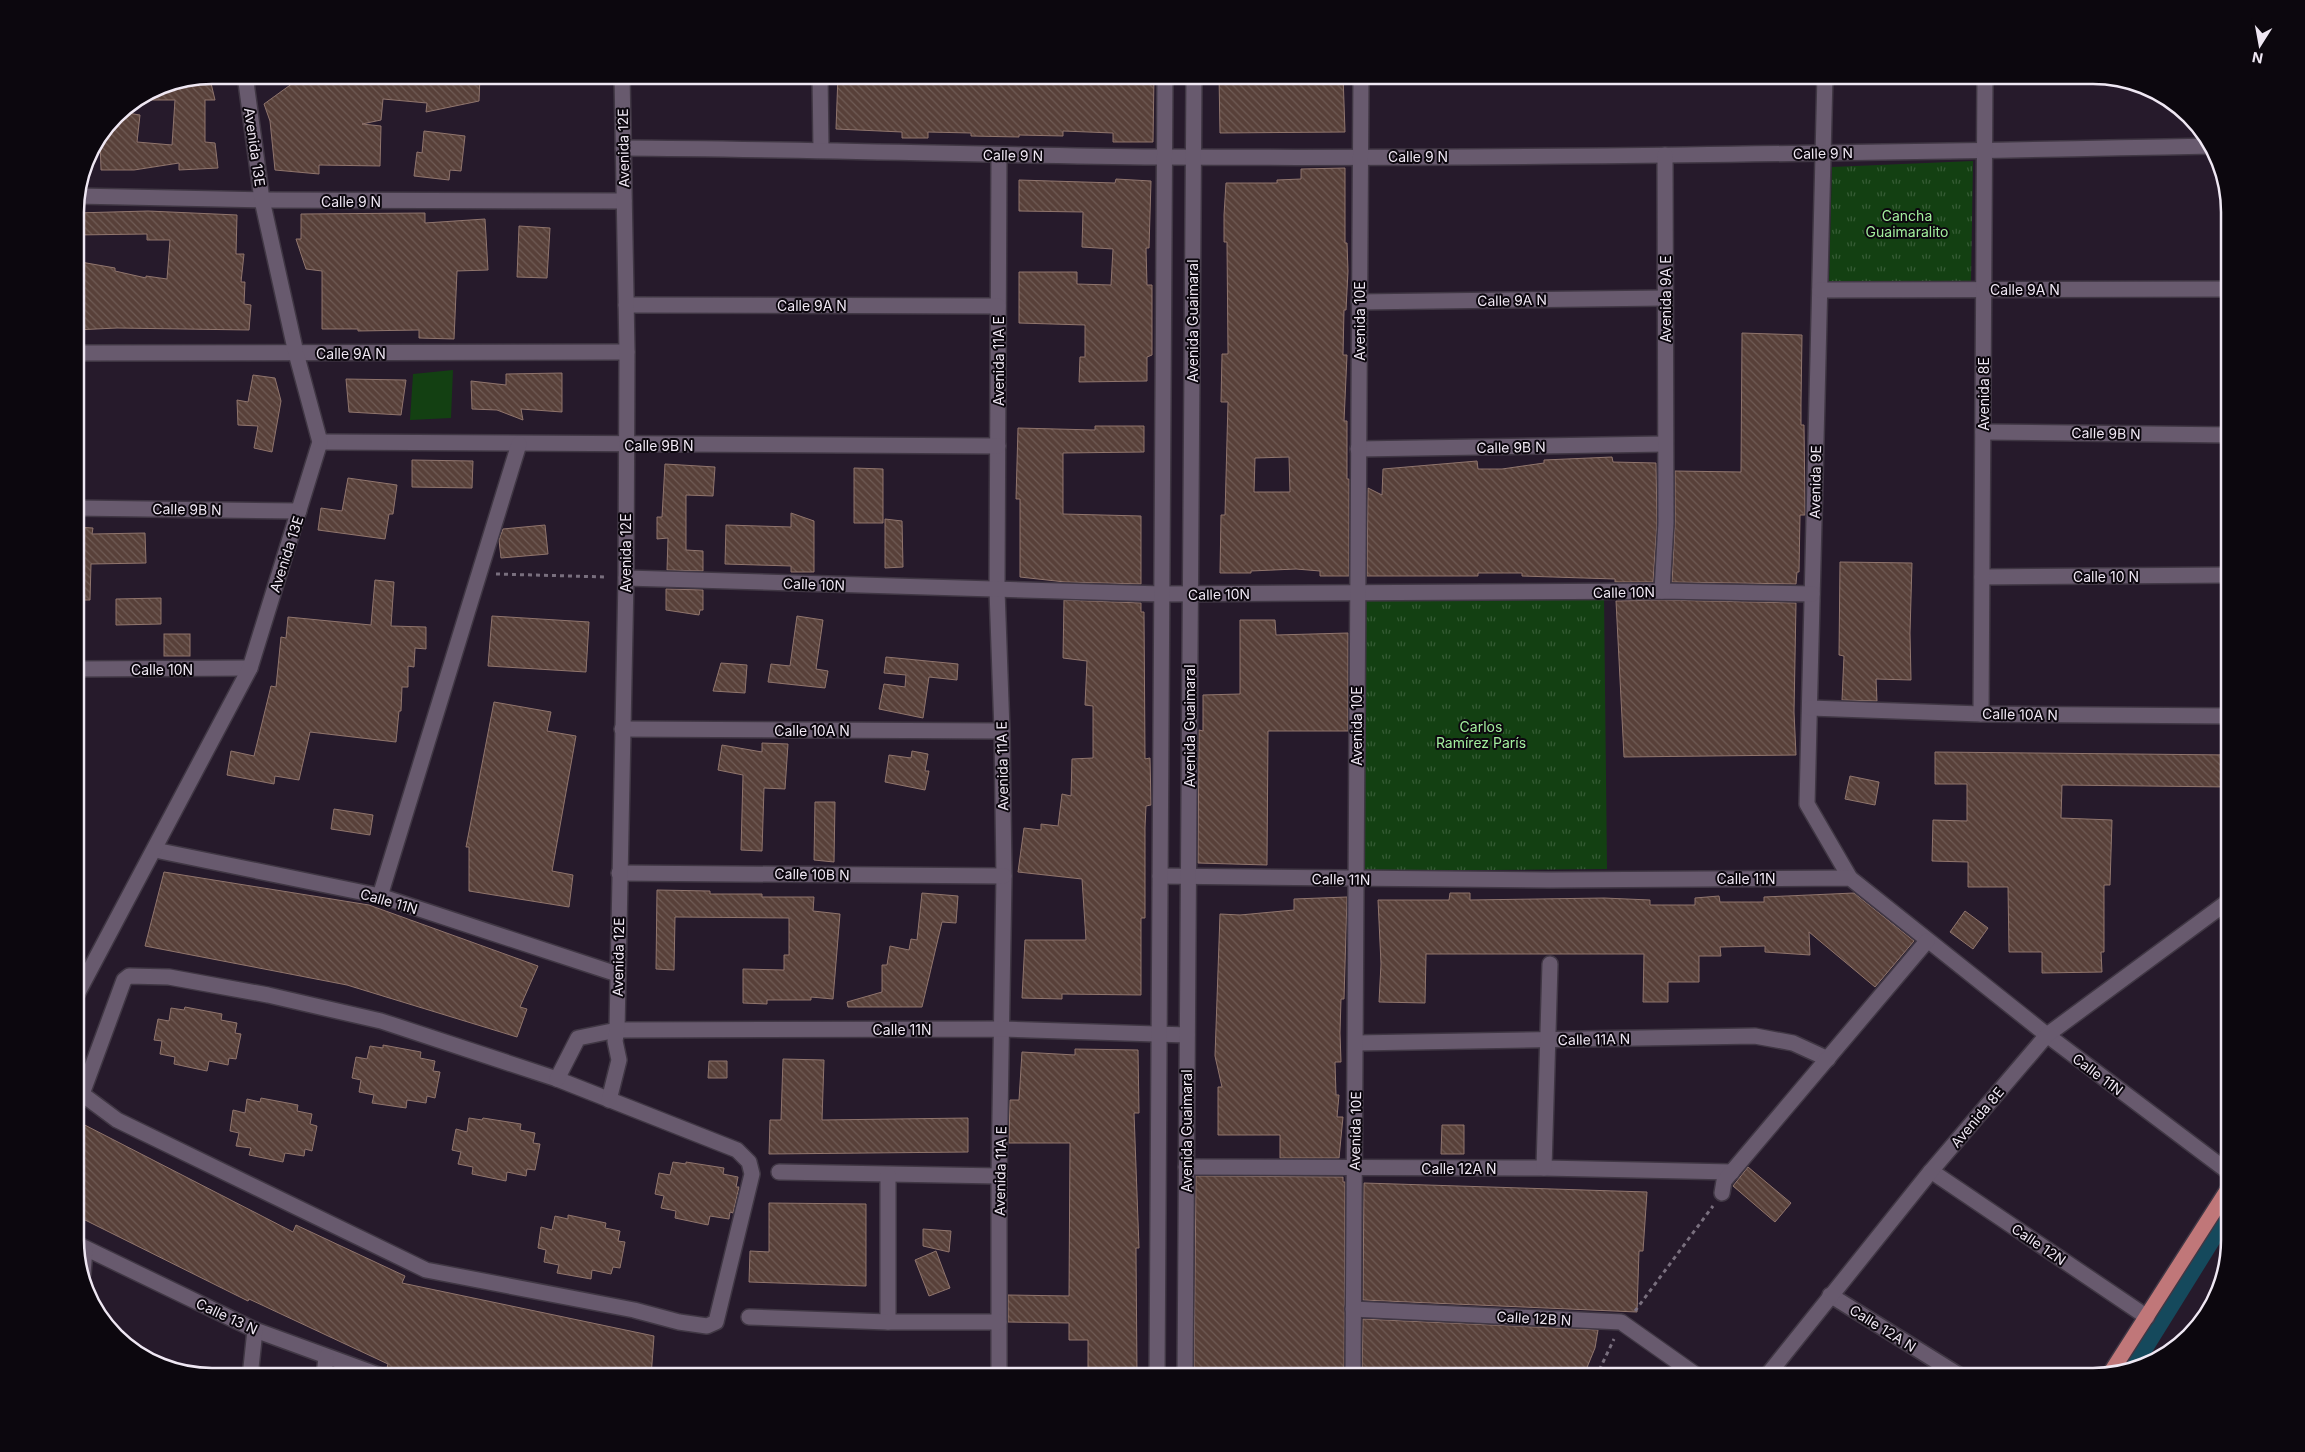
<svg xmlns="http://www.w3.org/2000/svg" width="2305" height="1452" font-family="Inter,sans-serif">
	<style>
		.park { fill: url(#park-tufts) }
		.pitch { fill: #134012 }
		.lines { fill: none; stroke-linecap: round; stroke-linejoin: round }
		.canal { stroke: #15495c; stroke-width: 22 }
		.building { fill: url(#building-back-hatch); stroke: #90756d; fill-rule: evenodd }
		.minor-casing { stroke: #403744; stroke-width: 18 }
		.major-casing { stroke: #403744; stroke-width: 18 }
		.path { stroke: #796f7e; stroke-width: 3; stroke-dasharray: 4 4; stroke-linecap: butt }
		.minor { stroke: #685a6e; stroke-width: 15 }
		.major { stroke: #c07779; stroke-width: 15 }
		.labels { text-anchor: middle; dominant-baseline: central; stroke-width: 4; stroke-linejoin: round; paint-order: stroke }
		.street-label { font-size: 14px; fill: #efe7f3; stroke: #0c070e }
		.park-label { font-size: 14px; fill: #a2ee9d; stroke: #0c070e }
		.rim { fill: none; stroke: #efe7f3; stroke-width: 2.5 }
	</style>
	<defs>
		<pattern id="park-tufts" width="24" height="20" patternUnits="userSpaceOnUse" patternTransform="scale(1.25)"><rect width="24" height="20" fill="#134012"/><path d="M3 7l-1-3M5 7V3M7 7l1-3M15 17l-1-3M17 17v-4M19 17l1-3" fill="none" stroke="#365c35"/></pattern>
		<pattern id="building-back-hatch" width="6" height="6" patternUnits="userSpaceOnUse" patternTransform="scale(1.25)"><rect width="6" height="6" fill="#584039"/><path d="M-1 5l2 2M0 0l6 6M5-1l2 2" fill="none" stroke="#705c56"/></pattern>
	</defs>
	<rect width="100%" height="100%" fill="#261a2b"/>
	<!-- park -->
	<g class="park">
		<polygon points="1973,161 1971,281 1829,283 1832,167"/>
		<polygon points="1604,597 1607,869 1359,871 1355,600"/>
	</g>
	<!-- pitch -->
	<polygon class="pitch" points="453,370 451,418 410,420 413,374"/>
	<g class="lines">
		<!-- canal -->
		<polyline class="canal" points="2130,1367 2230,1206"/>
	</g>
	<!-- building -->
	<g class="building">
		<polygon points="304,75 480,75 479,101 426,112 427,103 383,99 381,120 362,124 381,126 380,166 319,165 319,174 275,170 270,121 264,104"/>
		<polygon points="838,75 1154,75 1153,142 1113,142 1113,133 1063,131 1063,136 1019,135 1019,137 971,136 971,133 928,132 928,138 902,138 902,132 836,129"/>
		<polygon points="1219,75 1343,75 1345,132 1220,133"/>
		<polygon points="193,79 210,79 215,100 205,100 205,142 215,143 218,168 179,170 179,163 134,170 101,170 100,138 110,123 119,124 121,112 140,115 137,142 172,145 175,100 138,100 160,85"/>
		<polygon points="424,131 465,136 461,171 450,170 449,180 414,176 417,152 422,153"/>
		<path d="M 1345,168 L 1345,243 L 1347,243 L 1348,271 L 1346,310 L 1344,310 L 1343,355 L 1347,355 L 1344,421 L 1347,421 L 1347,479 L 1349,479 L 1349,576 L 1320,576 L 1320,571 L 1296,569 L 1251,571 L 1251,573 L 1220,573 L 1221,515 L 1225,515 L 1228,402 L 1221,402 L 1222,354 L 1228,354 L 1227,242 L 1224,242 L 1224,215 L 1226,183 L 1277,183 L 1277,180 L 1301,179 L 1301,169 ZM 1289,457 L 1290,492 L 1254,492 L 1255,458 Z"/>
		<polygon points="1116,179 1151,181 1149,248 1146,248 1147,285 1152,285 1152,355 1147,357 1147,381 1079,382 1080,357 1085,357 1085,325 1019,323 1019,272 1077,272 1077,284 1111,285 1113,249 1082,247 1083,212 1019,211 1019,180 1115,183"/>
		<polygon points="148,211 237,215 236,254 244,254 241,282 245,282 244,304 251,305 249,330 117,328 75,330 75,261 115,268 115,271 146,278 146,276 167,279 170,240 147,240 147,234 75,235 75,213"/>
		<polygon points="425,213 425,223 485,219 488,270 457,271 454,339 419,338 419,330 358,331 358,329 322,329 322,271 306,269 296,239 301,239 301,214"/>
		<polygon points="519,226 550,228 547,278 517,277"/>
		<polygon points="1742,333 1802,335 1801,403 1801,425 1804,425 1805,508 1805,515 1800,515 1799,572 1797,572 1796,584 1672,582 1675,524 1675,471 1741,472"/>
		<polygon points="562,373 562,412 521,409 523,420 497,410 472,409 471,381 506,385 506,374"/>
		<polygon points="253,375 275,378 281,401 272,452 254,448 258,426 238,425 237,400 248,402"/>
		<polygon points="346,379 406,380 401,415 349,412"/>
		<polygon points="1095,426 1144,426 1144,452 1063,453 1063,514 1141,516 1141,584 1065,582 1020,577 1020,499 1016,499 1018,428 1095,430"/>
		<polygon points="1612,457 1613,462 1656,463 1657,523 1653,582 1615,582 1615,579 1522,576 1522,573 1478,573 1478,576 1367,576 1368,488 1382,495 1383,469 1477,461 1478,469 1502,469 1544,463 1544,460"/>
		<polygon points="412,460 473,461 472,488 412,487"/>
		<polygon points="665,464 715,467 713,496 686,495 686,550 703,551 703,571 667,570 668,538 657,539 657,517 662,517"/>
		<polygon points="854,468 883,469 883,523 854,523"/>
		<polygon points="348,478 397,485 393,514 389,514 385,539 318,530 321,508 342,511"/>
		<polygon points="791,513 814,521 814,572 791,572 791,566 725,564 726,525 791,527"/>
		<polygon points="885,519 902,521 903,567 885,568"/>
		<polygon points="545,525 548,554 501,558 499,540 503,529"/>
		<polygon points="75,527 93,528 92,534 145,533 146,563 91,564 90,600 75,600"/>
		<polygon points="1840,562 1912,563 1910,633 1911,680 1876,679 1877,701 1842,700 1844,656 1839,655"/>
		<polygon points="375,580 394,582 391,626 426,627 426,649 415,648 414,667 408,666 408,687 402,687 401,711 399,711 396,742 310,732 299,780 275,776 274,784 227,775 231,751 254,756 271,686 276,687 281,637 286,638 288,617 371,625"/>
		<polygon points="666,589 703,590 703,610 700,610 699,615 666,610"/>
		<polygon points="161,598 161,624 116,625 116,599"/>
		<polygon points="1064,600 1141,603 1141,612 1144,612 1145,759 1150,758 1151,805 1146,806 1145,827 1145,918 1141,918 1141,995 1062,994 1062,999 1022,998 1025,940 1086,940 1082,879 1018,872 1024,828 1041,830 1041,824 1058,826 1062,794 1071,796 1072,759 1093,758 1093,706 1085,705 1087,661 1063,658"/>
		<polygon points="1662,600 1796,603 1794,712 1796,755 1624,757 1616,601"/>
		<polygon points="492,616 589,622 586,672 488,666"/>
		<polygon points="797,616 823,620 816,669 828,671 825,688 768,682 771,664 790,666"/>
		<polygon points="1240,620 1275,620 1276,635 1348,633 1348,731 1268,731 1267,865 1198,863 1199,730 1203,731 1203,695 1240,694"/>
		<rect x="164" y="634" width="26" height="22"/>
		<polygon points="886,657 958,664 957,680 929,677 923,718 879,709 884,684 905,687 906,675 884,673"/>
		<polygon points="721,663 747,665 745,693 713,691"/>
		<polygon points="494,702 551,712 547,731 576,736 552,871 573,875 569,907 469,891 469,847 466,847"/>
		<polygon points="762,743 788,744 785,789 764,788 762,851 741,850 743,775 718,770 722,745 762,752"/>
		<polygon points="912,751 928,754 925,771 929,771 925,790 885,782 889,755 911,758"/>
		<polygon points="1935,752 2230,755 2230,787 2062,785 2061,818 2112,820 2110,885 2104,885 2104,952 2101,952 2102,972 2042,973 2042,952 2009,952 2008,887 1968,887 1968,862 1932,861 1933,820 1967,821 1967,784 1935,784"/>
		<polygon points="1850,776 1879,782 1875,805 1845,799"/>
		<polygon points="815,802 835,802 834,862 814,860"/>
		<polygon points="334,809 373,815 370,835 331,829"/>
		<polygon points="164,872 369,905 538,966 520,1007 527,1009 517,1037 347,985 145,946"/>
		<polygon points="657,890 710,891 710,894 762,894 762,897 814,897 813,911 840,914 833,999 811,997 811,1000 767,1000 767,1004 743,1003 743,969 784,970 784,955 789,955 789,918 675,917 674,970 656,969"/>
		<polygon points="922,893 958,896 956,923 942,922 922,1007 848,1007 847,1002 882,992 882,965 887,965 890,946 909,950 911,939 917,940"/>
		<polygon points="1450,893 1470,893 1470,900 1604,898 1650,900 1650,905 1695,905 1695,898 1719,896 1720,902 1764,902 1764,897 1854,893 1914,941 1875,987 1809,932 1810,955 1765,952 1765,946 1720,947 1721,956 1699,956 1699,982 1668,982 1668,1002 1643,1002 1644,954 1426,954 1425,1003 1379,1002 1381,964 1378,900 1449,900"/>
		<polygon points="1347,897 1344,999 1341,999 1340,1033 1341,1062 1335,1062 1336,1095 1339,1095 1337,1117 1343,1117 1339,1158 1280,1158 1280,1135 1218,1135 1218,1087 1222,1087 1215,1056 1220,914 1240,915 1294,910 1294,899"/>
		<polygon points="1965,911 1988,928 1973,949 1950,932"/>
		<polygon points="185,1007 222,1014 221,1020 237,1023 235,1033 241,1034 236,1059 229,1058 228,1065 209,1061 207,1071 174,1064 175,1057 160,1054 162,1041 154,1040 158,1019 169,1021 171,1008 184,1010"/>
		<polygon points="383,1045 421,1052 420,1058 435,1061 433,1071 440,1072 435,1098 427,1096 426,1103 407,1100 406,1108 372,1103 374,1095 359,1092 361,1080 352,1078 356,1057 367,1059 370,1046 383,1048"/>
		<polygon points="1075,1049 1138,1050 1139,1113 1134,1113 1139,1248 1136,1248 1137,1377 1088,1377 1088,1340 1069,1340 1069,1323 1008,1322 1008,1295 1069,1296 1070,1143 1009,1143 1010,1100 1019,1100 1022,1052 1075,1055"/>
		<polygon points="783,1059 824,1060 822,1120 968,1118 968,1152 769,1154 770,1120 781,1120"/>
		<polygon points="709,1061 727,1061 727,1078 708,1078"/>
		<polygon points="261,1098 298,1105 297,1111 312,1114 310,1124 317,1126 312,1151 305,1149 304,1156 285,1153 283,1162 249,1155 251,1148 236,1146 239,1133 230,1131 233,1110 245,1113 247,1099 260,1102"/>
		<polygon points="469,1118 482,1120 483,1118 521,1124 520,1130 535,1133 533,1143 540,1144 535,1170 527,1169 526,1176 507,1172 506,1181 472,1174 473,1167 458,1164 461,1152 452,1150 456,1129 467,1132"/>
		<polygon points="75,1120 293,1232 296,1225 405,1276 402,1283 654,1336 651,1377 424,1377 391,1370 387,1368 388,1364 249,1299 248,1301 75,1215"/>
		<polygon points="1442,1125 1464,1125 1464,1154 1441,1154"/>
		<polygon points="673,1162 686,1164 686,1162 724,1168 723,1174 738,1177 736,1187 739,1187 733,1213 730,1212 729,1219 710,1216 708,1225 675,1218 676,1211 661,1208 664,1196 655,1194 659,1173 670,1175"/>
		<polygon points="1748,1167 1791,1203 1775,1222 1733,1186"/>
		<polygon points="1196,1176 1343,1177 1343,1182 1345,1182 1344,1377 1194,1377"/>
		<polygon points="1364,1183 1647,1192 1643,1251 1639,1251 1637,1312 1363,1300"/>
		<polygon points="769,1203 866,1204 866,1286 749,1282 750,1251 769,1252"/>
		<polygon points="568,1215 606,1223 605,1228 620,1231 618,1241 625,1242 620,1268 613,1267 611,1274 592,1270 591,1279 557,1273 559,1265 544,1262 546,1250 538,1248 541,1227 552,1230 555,1216 568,1219"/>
		<polygon points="923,1229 951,1231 949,1252 923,1246"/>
		<polygon points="936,1251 950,1288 929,1296 915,1260"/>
		<polygon points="1363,1319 1598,1330 1595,1348 1583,1377 1362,1377"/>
	</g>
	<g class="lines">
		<defs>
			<g id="minor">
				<polyline points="820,75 821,149"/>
				<polyline points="1825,75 1807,804 1850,878"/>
				<path d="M 623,148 C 802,149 980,155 1158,157 C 1510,159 1861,153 2212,146"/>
				<polyline points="999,155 997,590 1002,731 1004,876 999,1176 999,1377"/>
				<polyline points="77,196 262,200 624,201"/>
				<polyline points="1820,290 2230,289"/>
				<polyline points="1359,302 1665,298"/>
				<polyline points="626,305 998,306"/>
				<polyline points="75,353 627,352"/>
				<polyline points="1983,432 2230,435"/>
				<polyline points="320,442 998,446"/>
				<polyline points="1358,449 1664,444"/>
				<polyline points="75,508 299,511"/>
				<polyline points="1982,577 2230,575"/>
				<polyline points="626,578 1162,594 1662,591 1812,594"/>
				<polyline points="1662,591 1666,523 1665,155"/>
				<polyline points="75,669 250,668"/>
				<polyline points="1810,708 1981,714 2230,716"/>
				<polyline points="1981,714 1985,75"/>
				<polyline points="622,729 1002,731"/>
				<polyline points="155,850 380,896 617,974"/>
				<polyline points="619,873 1004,876"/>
				<polyline points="1160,876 1550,880 1850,878 2047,1035 2230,1173"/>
				<polyline points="380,896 519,444"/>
				<polygon points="129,976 169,977 268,995 381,1021 557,1079 737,1150 749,1162 752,1174 716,1322 707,1326 679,1322 634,1310 426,1270 117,1120 82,1094 124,980"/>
				<polyline points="75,998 250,668 320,442 296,353 262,200 245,75"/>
				<polyline points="1356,1043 1755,1036 1793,1043 1828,1059"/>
				<polyline points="557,1079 578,1038 617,1030 1003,1029 1187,1035"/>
				<polyline points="609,1100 619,1060 615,1041 617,1030 626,578 627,352 622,75"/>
				<polyline points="1186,1167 1544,1168 1732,1172"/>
				<polyline points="1544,1168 1550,964"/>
				<polyline points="1931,1171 2147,1317"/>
				<polyline points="779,1172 999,1176"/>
				<polyline points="888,1175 888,1322"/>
				<polyline points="1722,1193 1724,1181 1927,941"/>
				<polyline points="75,1243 255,1330 384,1377"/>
				<polyline points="83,1274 85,1249"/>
				<polyline points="1830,1295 1962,1377"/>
				<polyline points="1353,1309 1621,1322 1699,1377"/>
				<polyline points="749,1317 888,1322 999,1322"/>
				<polyline points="250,1377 255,1330"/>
				<polyline points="324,1377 326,1357"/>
				<polyline points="1157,1377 1165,75"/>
				<polyline points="1185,1377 1194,75"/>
				<polyline points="1353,1377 1361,75"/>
				<polyline points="1766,1377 1931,1171 2047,1035 2230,900"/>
			</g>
			<polyline id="major" points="2111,1372 2230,1186"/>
		</defs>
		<!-- minor casing -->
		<use href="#minor" class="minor-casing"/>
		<!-- major casing -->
		<use href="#major" class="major-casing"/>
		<!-- path -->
		<g class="path">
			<polyline points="496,574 607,577"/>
			<polyline points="1635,1311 1713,1206"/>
			<polyline points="1596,1377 1614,1339"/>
		</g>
		<!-- minor -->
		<use href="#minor" class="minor"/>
		<!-- major -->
		<use href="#major" class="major"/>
	</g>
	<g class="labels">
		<!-- street labels -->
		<g class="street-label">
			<text transform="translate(255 147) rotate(82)">Avenida 13E</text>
			<text transform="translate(623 148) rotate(-91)">Avenida 12E</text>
			<text transform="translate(1823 153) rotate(-1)">Calle 9 N</text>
			<text transform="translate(1013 155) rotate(1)">Calle 9 N</text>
			<text x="1418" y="156">Calle 9 N</text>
			<text x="351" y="201">Calle 9 N</text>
			<text x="2025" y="289">Calle 9A N</text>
			<text transform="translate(1665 299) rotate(-90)">Avenida 9A E</text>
			<text transform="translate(1512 300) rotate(-1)">Calle 9A N</text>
			<text x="812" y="305">Calle 9A N</text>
			<text transform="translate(1192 321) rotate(-90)">Avenida Guaimaral</text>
			<text transform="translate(1359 321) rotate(-90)">Avenida 10E</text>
			<text x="351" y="353">Calle 9A N</text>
			<text transform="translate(998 361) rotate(-90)">Avenida 11A E</text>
			<text transform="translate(1983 394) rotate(-90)">Avenida 8E</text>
			<text transform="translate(2106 433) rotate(1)">Calle 9B N</text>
			<text x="659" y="445">Calle 9B N</text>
			<text transform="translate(1511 447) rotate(-1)">Calle 9B N</text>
			<text transform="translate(1815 482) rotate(-89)">Avenida 9E</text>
			<text transform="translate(187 509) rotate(1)">Calle 9B N</text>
			<text transform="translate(625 553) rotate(-90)">Avenida 12E</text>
			<text transform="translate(286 554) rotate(-72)">Avenida 13E</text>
			<text x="2106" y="576">Calle 10 N</text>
			<text transform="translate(814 584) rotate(2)">Calle 10N</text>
			<text transform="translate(1624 592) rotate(-1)">Calle 10N</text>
			<text transform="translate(1219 594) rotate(-1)">Calle 10N</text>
			<text x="162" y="669">Calle 10N</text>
			<text transform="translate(2020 714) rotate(1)">Calle 10A N</text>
			<text transform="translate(1189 726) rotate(-90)">Avenida Guaimaral</text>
			<text transform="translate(1356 726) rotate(-90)">Avenida 10E</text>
			<text x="812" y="730">Calle 10A N</text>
			<text transform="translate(1002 766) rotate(-91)">Avenida 11A E</text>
			<text transform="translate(812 874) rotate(1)">Calle 10B N</text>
			<text x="1746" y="878">Calle 11N</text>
			<text transform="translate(1341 879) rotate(1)">Calle 11N</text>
			<text transform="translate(389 901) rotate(16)">Calle 11N</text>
			<text transform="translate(618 957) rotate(-89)">Avenida 12E</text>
			<text x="902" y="1029">Calle 11N</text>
			<text transform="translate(1594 1039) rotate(-1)">Calle 11A N</text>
			<text transform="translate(2098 1074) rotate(37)">Calle 11N</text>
			<text transform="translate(1977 1117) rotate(-50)">Avenida 8E</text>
			<text transform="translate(1186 1131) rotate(-90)">Avenida Guaimaral</text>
			<text transform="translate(1355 1131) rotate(-89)">Avenida 10E</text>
			<text x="1459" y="1168">Calle 12A N</text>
			<text transform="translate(1000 1171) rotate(-89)">Avenida 11A E</text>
			<text transform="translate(2039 1244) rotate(34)">Calle 12N</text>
			<text transform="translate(227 1316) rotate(25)">Calle 13 N</text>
			<text transform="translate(1534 1318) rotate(3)">Calle 12B N</text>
			<text transform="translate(1883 1328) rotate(32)">Calle 12A N</text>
		</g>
		<!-- park labels -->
		<g class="park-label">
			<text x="1907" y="215">Cancha<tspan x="1907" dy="16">Guaimaralito</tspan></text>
			<text x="1481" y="726">Carlos<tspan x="1481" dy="16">Ramírez París</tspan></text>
		</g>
	</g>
	<!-- crop -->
	<path d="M0 0H2305V1452H0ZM212 84H2093A128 128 0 0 1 2221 212V1240A128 128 0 0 1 2093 1368H212A128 128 0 0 1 84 1240V212A128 128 0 0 1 212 84Z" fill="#0c070e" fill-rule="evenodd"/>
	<path class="rim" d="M212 84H2093A128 128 0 0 1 2221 212V1240A128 128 0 0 1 2093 1368H212A128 128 0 0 1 84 1240V212A128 128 0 0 1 212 84Z"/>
	<!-- north arrow -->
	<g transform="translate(2260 45) rotate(191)" stroke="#0c070e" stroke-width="4" paint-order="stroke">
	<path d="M0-4L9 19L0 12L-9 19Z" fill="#efe7f3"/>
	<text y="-8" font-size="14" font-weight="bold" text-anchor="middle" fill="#efe7f3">N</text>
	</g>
</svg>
